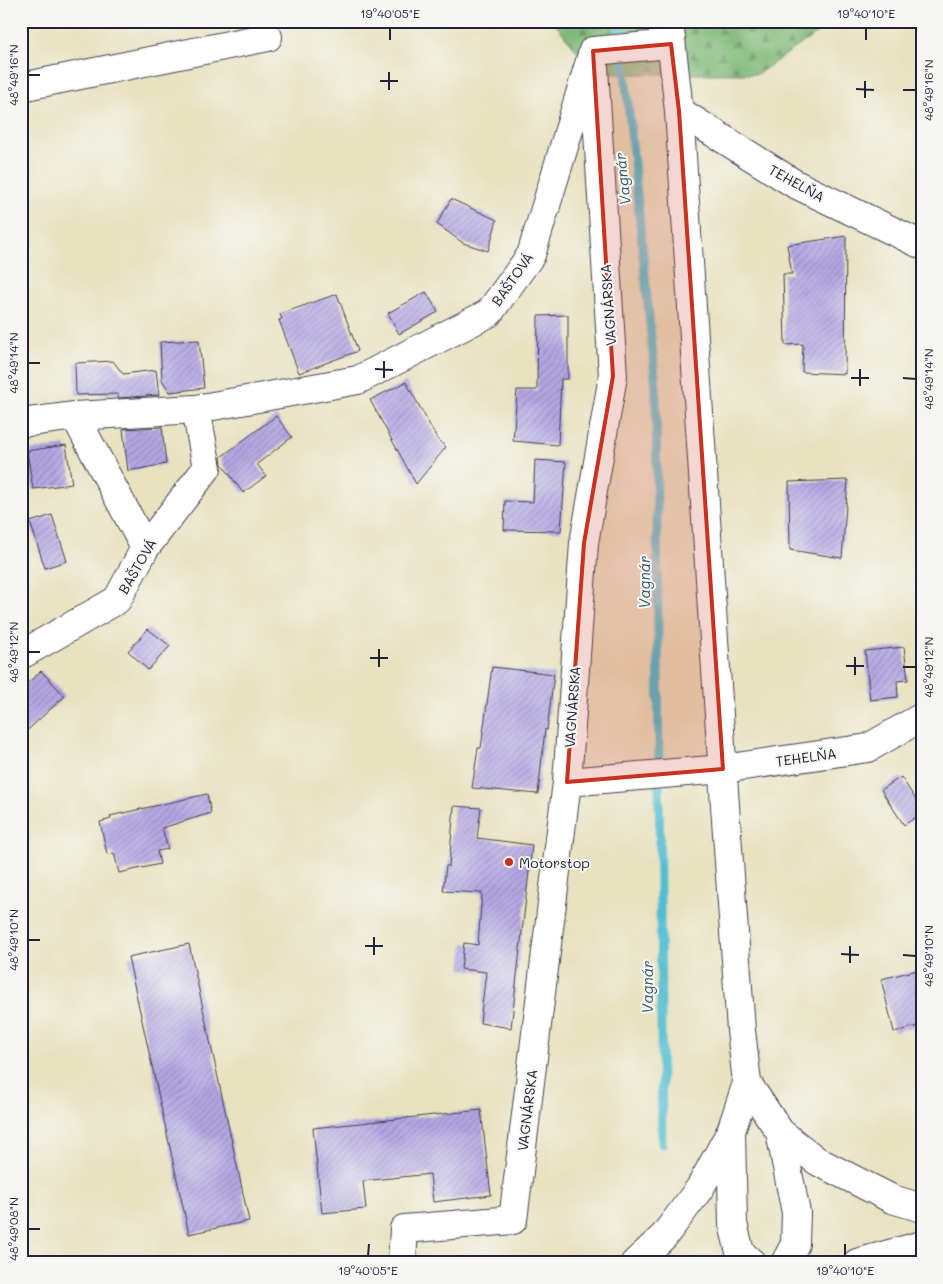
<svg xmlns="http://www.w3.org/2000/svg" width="943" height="1284" font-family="Mali,sans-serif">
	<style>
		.forest { fill: url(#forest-firs); stroke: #506d58 }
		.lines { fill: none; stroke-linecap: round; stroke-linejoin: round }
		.stream { stroke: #53bdd0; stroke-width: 9 }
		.building { fill: url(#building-hatch) }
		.minor-casing { stroke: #403f4f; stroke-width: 30 }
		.tertiary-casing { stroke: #403f4f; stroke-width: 30 }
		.primary-casing { stroke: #403f4f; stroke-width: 30 }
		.minor { stroke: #fff; stroke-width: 28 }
		.tertiary { stroke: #fff; stroke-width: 28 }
		.primary { stroke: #fff; stroke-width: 28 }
		.marked { fill: #c8321e; fill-opacity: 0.2; stroke: #c8321e; stroke-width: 4; stroke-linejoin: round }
		.ticks { fill: none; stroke: #22223b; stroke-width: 2 }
		.poi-dot { fill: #c8321e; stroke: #f6f6f2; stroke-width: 2 }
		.labels { text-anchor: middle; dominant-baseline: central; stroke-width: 4; stroke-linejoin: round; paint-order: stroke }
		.street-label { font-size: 14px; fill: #22223b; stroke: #f6f6f2 }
		.poi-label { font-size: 14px; fill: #22223b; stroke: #f6f6f2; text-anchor: start }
		.water-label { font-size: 15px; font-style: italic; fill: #33586f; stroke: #f6f6f2 }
		.neatline { fill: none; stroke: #22223b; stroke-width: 2 }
		.ticks-label { font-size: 12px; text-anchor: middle; fill: #22223b }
	</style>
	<defs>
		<pattern id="forest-firs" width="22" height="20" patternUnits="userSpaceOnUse" patternTransform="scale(1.25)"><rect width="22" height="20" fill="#7eb876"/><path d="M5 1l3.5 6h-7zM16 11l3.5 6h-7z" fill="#679562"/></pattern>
		<pattern id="building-hatch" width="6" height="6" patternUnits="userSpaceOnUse" patternTransform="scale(1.25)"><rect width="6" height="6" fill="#b4a8e4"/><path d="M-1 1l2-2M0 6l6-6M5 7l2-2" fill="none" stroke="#9288ba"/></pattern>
	</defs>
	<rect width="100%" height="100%" fill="#f6f6f2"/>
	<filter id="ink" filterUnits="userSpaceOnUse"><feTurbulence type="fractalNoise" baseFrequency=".02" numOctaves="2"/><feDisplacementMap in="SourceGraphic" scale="10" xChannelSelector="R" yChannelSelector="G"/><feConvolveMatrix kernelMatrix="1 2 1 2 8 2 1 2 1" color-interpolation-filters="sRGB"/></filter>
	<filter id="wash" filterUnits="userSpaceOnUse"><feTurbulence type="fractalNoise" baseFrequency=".0096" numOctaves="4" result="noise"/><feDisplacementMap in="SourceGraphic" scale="20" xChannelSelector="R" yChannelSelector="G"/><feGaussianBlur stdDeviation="1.12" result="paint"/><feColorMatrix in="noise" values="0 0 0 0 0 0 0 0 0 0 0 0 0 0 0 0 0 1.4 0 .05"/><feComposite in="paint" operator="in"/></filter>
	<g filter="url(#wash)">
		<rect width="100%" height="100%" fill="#e8e2c0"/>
		<!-- forest -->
		<polygon class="forest" points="553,21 834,21 758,74 595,74"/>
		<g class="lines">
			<!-- stream -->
			<polyline class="stream" points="620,21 656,387 662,1144"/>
		</g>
		<g id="blocks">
			<!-- building -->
			<g class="building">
				<polygon points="451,199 497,220 488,251 463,243 437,224"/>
				<polygon points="846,236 845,374 802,372 803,344 785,345 783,274 792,274 787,245"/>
				<polygon points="426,292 438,312 399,334 388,313"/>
				<polygon points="337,294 358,351 299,373 279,320 282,319 280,314"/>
				<polygon points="568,315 568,379 561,379 558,445 513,441 517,390 537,390 538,316"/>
				<polygon points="199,340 204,388 170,392 162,380 160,342"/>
				<polygon points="113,361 123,374 156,370 159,395 118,398 118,394 76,395 75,363"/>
				<polygon points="406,382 438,440 446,447 416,484 370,400"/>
				<polygon points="276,416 292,437 257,464 266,476 243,493 222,464 221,457"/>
				<polygon points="162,427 166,464 128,471 123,429"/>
				<polygon points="66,445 72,484 33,489 27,451"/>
				<polygon points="535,460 566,462 561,531 504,530 505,501 533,502"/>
				<polygon points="848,480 842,558 790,550 789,482"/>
				<polygon points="52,515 67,561 45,568 30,522"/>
				<polygon points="148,629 170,646 148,670 128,651"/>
				<polygon points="904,647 908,680 897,681 898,697 870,700 865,651"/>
				<polygon points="492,667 554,674 547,730 545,729 538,794 472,788 478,748 481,748"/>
				<polygon points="41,671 65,696 21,736 21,689"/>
				<polygon points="901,777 922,809 922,813 904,825 881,790"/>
				<polygon points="207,794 211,813 162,828 168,849 157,851 160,864 119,873 114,853 107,854 100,822 111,819 110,816"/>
				<polygon points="454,806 481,808 477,838 532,845 511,1028 480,1023 486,972 461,969 464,943 478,945 482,893 443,891 446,866 449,866"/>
				<polygon points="189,944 249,1221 189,1234 128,957"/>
				<polygon points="922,969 922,1025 894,1032 881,979"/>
				<polygon points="481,1110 491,1195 433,1202 430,1174 363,1181 366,1209 322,1213 313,1128"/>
			</g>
		</g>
	</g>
	<g filter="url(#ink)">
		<use href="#blocks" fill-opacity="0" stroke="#403f4f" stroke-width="1"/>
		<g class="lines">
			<defs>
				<g id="minor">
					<polyline points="21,87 268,37"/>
					<polyline points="679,111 795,184 922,245"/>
					<polyline points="75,416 145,548"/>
					<polyline points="21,423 75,416 196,409 358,380 489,313 531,255 593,51 671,44"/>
					<polyline points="21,655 117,600 145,548 207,468 196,409"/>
					<polyline points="567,782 723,769 868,748 922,717"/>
					<polyline points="402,1263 404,1229 513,1220 567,782 584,543 613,376 593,51"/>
				</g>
				<g id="tertiary">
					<polyline points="747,1083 780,1132 796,1213 795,1244 785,1263"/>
					<polyline points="731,1132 733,1224 740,1252 752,1263"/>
					<polyline points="780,1132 817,1161 892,1199 922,1208"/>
					<polyline points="635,1263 664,1236 700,1188 731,1131 747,1083 741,1030 725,806 679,111 669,21"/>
				</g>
				<polyline id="primary" points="857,1263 922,1245"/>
			</defs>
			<!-- minor casing -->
			<use href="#minor" class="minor-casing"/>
			<!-- tertiary casing -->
			<use href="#tertiary" class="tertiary-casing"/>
			<!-- primary casing -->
			<use href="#primary" class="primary-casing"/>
			<!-- minor -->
			<use href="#minor" class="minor"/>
			<!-- tertiary -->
			<use href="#tertiary" class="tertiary"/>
			<!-- primary -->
			<use href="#primary" class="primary"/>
		</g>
	</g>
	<!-- marked area -->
	<path class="marked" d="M 671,44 L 679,111 L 723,769 L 567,782 L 584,543 L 613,376 L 593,51 Z"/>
	<!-- ticks -->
	<path class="ticks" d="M 390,40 L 390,28M 866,40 L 866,28M 28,75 L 40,75M 380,81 L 398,81M 856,89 L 874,90M 389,90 L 389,72M 903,90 L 916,90M 865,98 L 865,81M 28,363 L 40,363M 375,369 L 393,370M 384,378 L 384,361M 851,378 L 869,378M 903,378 L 916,379M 860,386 L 860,369M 28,652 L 40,652M 370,658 L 388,658M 846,666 L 864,666M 379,667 L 379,649M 903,667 L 916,667M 855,675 L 855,657M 28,940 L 40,940M 365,946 L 383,946M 841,954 L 859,955M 374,955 L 374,937M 903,955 L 916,956M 850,963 L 850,946M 28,1229 L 40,1229M 368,1256 L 369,1244M 845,1256 L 845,1244"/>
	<!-- markers -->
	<circle class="poi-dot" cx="509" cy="862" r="5"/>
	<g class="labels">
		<!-- street labels -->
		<g class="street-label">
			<text transform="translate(797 183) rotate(29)">TEHELŇA</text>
			<text transform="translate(512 279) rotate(-55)">BAŠTOVÁ</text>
			<text transform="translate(608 305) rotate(-94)">VAGNÁRSKA</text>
			<text transform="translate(137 566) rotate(-60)">BAŠTOVÁ</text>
			<text transform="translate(572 707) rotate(-86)">VAGNÁRSKA</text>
			<text transform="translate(806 757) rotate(-8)">TEHELŇA</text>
			<text transform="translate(527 1110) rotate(-83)">VAGNÁRSKA</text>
		</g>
		<!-- poi labels -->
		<g class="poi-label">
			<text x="519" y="862">Motorstop</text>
		</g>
		<!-- water labels -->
		<g class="water-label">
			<text transform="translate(622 179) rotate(-96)">Vagnár</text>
			<text transform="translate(644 582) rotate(-90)">Vagnár</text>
			<text transform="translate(647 987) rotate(-90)">Vagnár</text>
		</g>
	</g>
	<!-- margin -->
	<rect width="943" height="1284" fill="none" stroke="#f6f6f2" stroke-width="55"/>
	<rect x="28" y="28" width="888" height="1228" class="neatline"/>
	<g class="ticks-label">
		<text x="390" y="18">19°40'05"E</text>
		<text x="866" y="18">19°40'10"E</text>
		<text transform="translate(14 75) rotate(-90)" y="4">48°49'16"N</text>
		<text transform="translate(929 90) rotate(-90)" y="4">48°49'16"N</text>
		<text transform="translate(14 363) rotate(-90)" y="4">48°49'14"N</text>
		<text transform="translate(929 379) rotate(-90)" y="4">48°49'14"N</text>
		<text transform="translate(14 652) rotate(-90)" y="4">48°49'12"N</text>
		<text transform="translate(929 667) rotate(-90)" y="4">48°49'12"N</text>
		<text transform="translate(14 940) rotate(-90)" y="4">48°49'10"N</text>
		<text transform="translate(929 956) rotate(-90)" y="4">48°49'10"N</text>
		<text transform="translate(14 1229) rotate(-90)" y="4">48°49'08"N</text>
		<text x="368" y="1275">19°40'05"E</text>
		<text x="845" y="1275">19°40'10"E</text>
	</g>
</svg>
